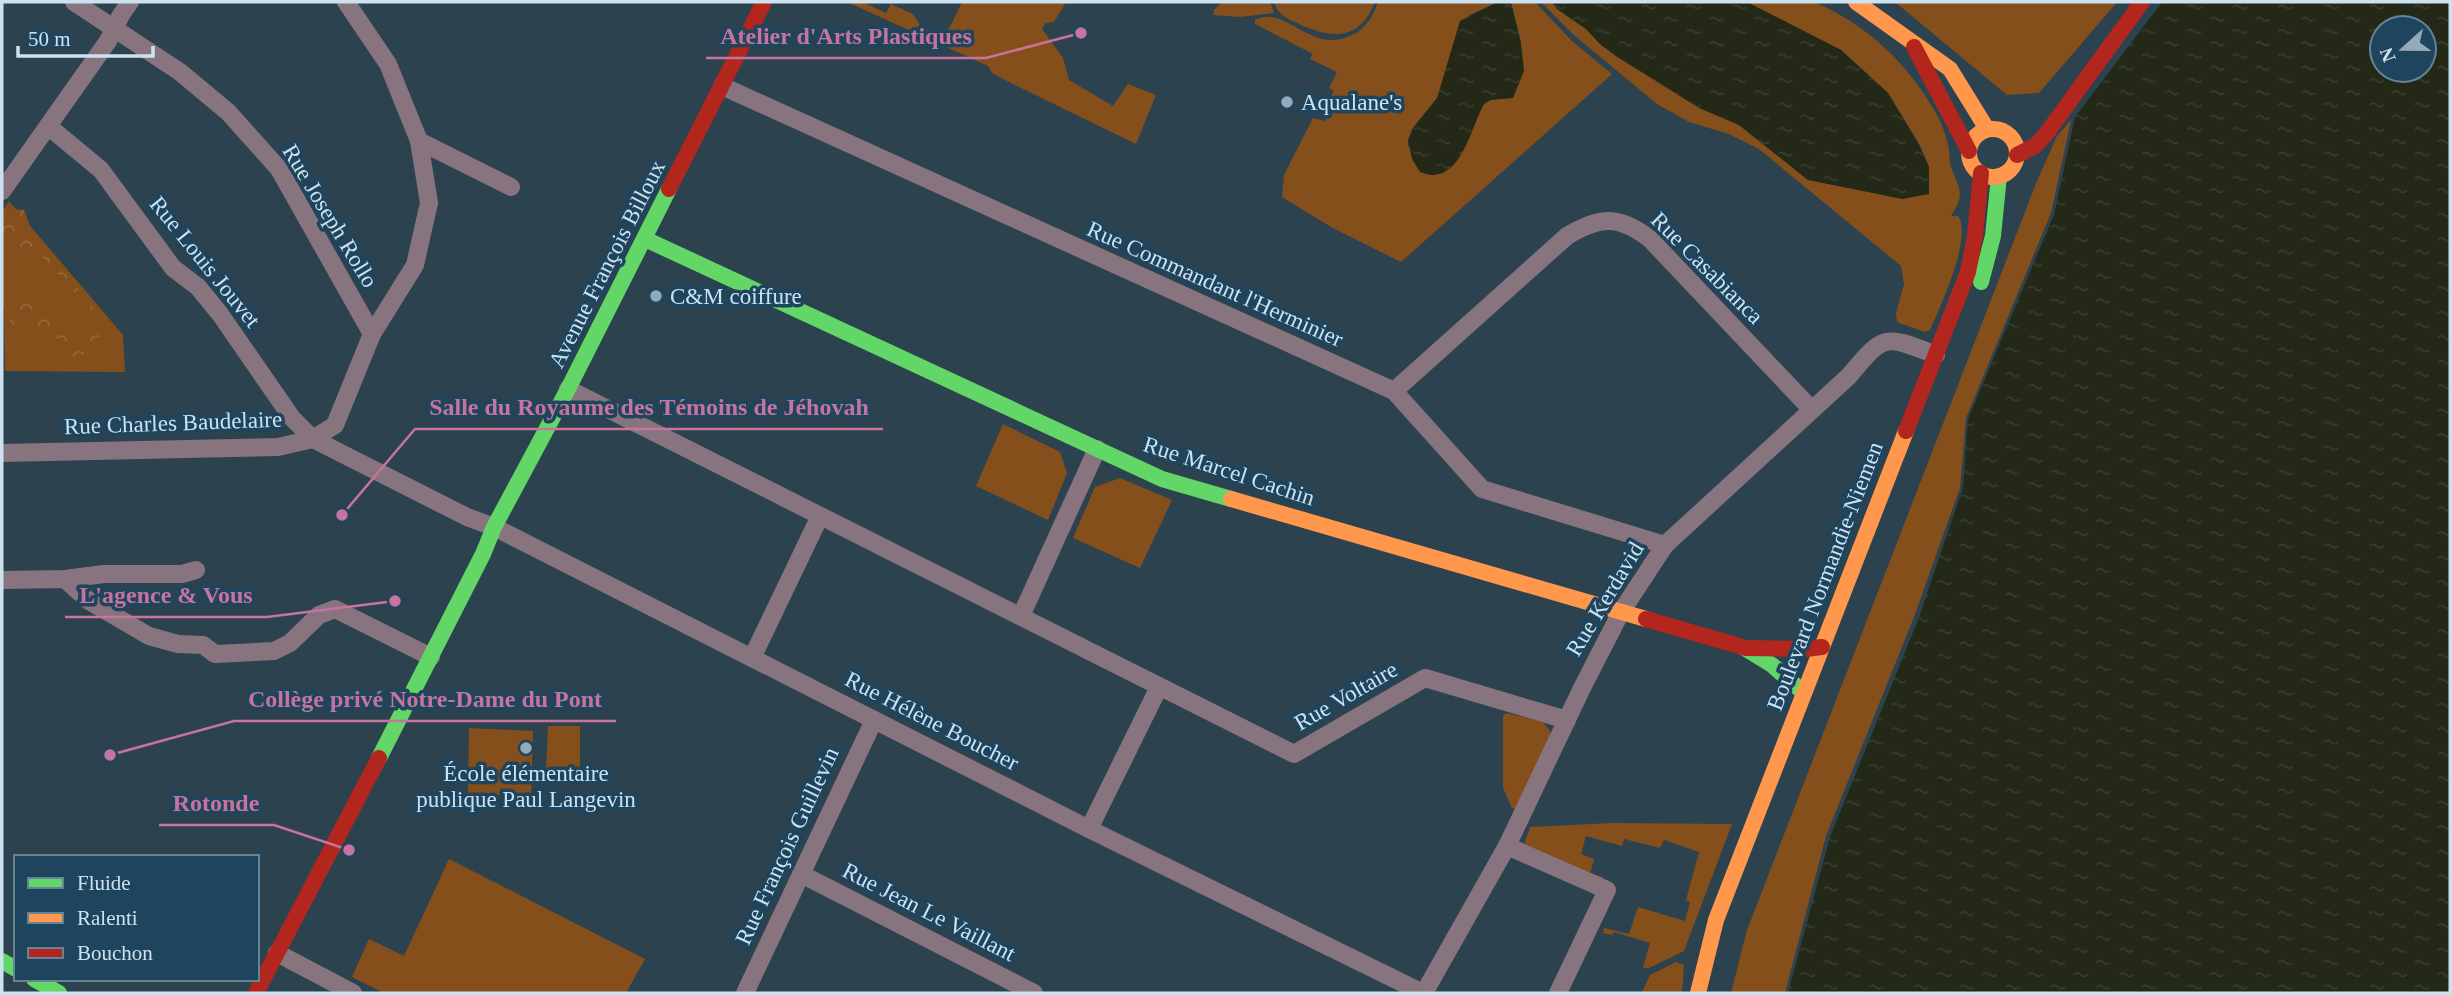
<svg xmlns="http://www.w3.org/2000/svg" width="2452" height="995" font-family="Georgia,serif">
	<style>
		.green { fill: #854f1c }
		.forest { fill: url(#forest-crowns) }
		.water { fill: url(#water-ripples); fill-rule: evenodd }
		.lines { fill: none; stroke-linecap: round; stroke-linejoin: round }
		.street { stroke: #87747e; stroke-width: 18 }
		.fast { stroke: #63d668; stroke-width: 16 }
		.slow { stroke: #ff974d; stroke-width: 16 }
		.jam { stroke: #b3261e; stroke-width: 16 }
		.poi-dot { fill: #95aab8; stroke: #1e455d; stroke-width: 2.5 }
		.labels { text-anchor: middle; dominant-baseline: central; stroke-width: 7; stroke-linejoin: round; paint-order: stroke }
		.poi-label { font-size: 23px; fill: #cde2f1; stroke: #1e455d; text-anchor: start }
		.street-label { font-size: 23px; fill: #cde2f1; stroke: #1e455d }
		.leader { fill: none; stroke: #c7739e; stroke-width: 2.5 }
		.callout-dot { fill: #c7739e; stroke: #1e455d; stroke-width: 2.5 }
		.callout-label { font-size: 24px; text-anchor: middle; font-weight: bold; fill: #c7739e; stroke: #1e455d; stroke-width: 7; stroke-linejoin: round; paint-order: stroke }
	</style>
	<defs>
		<pattern id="forest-crowns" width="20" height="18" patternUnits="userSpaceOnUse" patternTransform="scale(1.75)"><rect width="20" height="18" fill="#854f1c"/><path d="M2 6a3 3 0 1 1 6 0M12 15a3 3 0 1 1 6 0" fill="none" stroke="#95683d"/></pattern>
		<pattern id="water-ripples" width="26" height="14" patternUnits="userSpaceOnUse" patternTransform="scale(1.75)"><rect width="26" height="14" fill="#232817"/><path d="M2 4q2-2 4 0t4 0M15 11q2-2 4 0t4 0" fill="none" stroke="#383d2e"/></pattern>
	</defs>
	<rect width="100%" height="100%" fill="#2c424f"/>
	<!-- green -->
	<g class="green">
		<polygon points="847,2 863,2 886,13 891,4 913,14 922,28 940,34 950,27 962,2 1066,2 1054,22 1045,23 1042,29 1063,58 1069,80 1113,106 1128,84 1156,95 1136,144 1009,82 992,73 988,66"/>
		<polygon points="1222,2 1270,2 1274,13 1240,17 1213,15 1214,10"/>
		<path d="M 1274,2 L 1375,2 C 1359,42 1331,39 1297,23 C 1286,18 1277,14 1274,2 Z"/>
		<path d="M 1378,2 L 1498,2 L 1469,15 L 1437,98 L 1413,128 L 1408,140 L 1408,147 L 1480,110 C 1487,97 1500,99 1513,98 L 1521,43 L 1511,2 L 1535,2 L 1572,41 L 1612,74 L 1401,262 L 1331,227 L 1282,197 L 1284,175 L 1313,118 L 1325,121 L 1333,106 L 1327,103 L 1334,91 L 1329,88 L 1337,72 L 1310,59 L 1313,54 L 1255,24 L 1255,20 C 1286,4 1311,56 1352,35 C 1366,29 1373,16 1378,2 Z"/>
		<path d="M 1541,2 L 1552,2 L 1557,9 L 1586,29 L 1600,44 L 1616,56 L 1699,107 L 1739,125 L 1808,180 L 1928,194 L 1929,167 L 1920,145 L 1888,93 L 1841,50 L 1746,2 C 1763,2 1803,0 1816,3 C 1868,25 1910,66 1937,115 C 1942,124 1948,140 1949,151 C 1950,156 1949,161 1951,167 C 1959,189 1966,193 1951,216 L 1958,216 C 1973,237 1940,307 1930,330 L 1925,332 L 1897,322 L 1896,313 L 1904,284 L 1901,266 L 1759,149 L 1729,134 L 1689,122 L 1657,104 L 1575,36 Z"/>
		<polygon points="1895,2 2117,2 2039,93 2007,95"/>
		<polygon points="2071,120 2051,213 1966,418 1960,488 1914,617 1826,836 1785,993 1731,993 1747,930 2037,181 2057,136"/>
		<polygon points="9,201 123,335 125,372 5,371 4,307 2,307 2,212"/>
		<polygon points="1003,424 1060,452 1067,473 1048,520 976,486"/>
		<polygon points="1120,478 1172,500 1140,568 1073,538 1095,487"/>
		<polygon points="1507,713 1543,722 1550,731 1550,741 1516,809 1512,808 1503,788 1503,715"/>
		<polygon points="548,726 580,726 580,773 546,772"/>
		<polygon points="469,728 533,731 531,796 468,794"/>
		<polygon points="1612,823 1732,824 1684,951 1649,968 1643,968 1650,943 1614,932 1612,935 1603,933 1604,928 1629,934 1638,907 1685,921 1690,902 1686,900 1699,852 1664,840 1660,848 1624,839 1622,846 1586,836 1581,854 1594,859 1590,873 1603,877 1601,881 1524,845 1530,827"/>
		<polygon points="449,859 645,959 626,993 384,993 352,977 369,939 404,956"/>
		<polygon points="1676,962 1684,965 1682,993 1642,992 1650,975"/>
	</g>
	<!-- forest -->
	<polygon class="forest" points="8,209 24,210 34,237 110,327 78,360 65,365 62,340 20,330 10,321 11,294 31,290 61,318 84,333 94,314 34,248 4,256 2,259 2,219"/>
	<!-- water -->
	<g class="water">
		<path d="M 1498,2 L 1511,2 L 1521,43 L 1524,71 L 1513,98 L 1490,100 L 1484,104 C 1471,127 1460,189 1420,172 L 1412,159 L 1408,140 L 1413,128 L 1437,98 L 1460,21 Z"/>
		<polygon points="1552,2 1747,2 1841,50 1888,93 1919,145 1929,167 1929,194 1902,199 1808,180 1739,125 1699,108 1616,56 1600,44 1586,29 1557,9"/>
		<path d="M 2162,2 L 2450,2 L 2450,993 L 1788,993 L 1830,837 L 1918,620 L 1963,488 L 1968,419 L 2054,215 L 2075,117 ZM 2382,28 L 2424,28 L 2424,70 L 2382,70 Z"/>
	</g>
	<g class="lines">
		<!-- street -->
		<g class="street">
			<polyline points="74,2 180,72 228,112 279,169 372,334"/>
			<polyline points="346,2 388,64 419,141 511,187"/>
			<polyline points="722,86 1394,391 1482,489 1665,545"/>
			<polyline points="48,126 101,170 173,268 198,287 220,314 292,418 313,439"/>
			<polyline points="2,191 108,41 121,15 130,2"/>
			<polyline points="568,389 1294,754 1425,678 1567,720"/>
			<path d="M 1394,391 L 1567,236 C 1600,216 1619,215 1650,239 L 1812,410"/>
			<polyline points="313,439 335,425 372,334 415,265 429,203 419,141"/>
			<polyline points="2,453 278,447 313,439 467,517 494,527 1089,829 1423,993"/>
			<polyline points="65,579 89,601 149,636 178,644 203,645 215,654 274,651 290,643 319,615 335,609 431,657"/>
			<polyline points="2,580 65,579 104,574 182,574 196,570"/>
			<polyline points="1021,616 1097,449"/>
			<polyline points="752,658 820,516"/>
			<polyline points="1089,829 1159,687"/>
			<polyline points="1507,846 1607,890 1558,993"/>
			<polyline points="801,874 1034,993"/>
			<polyline points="277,953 353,993"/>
			<polyline points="745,993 874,720"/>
			<path d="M 1424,993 L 1507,846 L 1581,690 L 1621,612 L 1665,545 L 1849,376 C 1885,333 1884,335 1936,355"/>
		</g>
		<!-- fast -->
		<g class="fast">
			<polyline points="645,239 1162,479 1231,499"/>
			<polyline points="1981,282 1993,236 1999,176"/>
			<polyline points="1746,649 1772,665 1804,693"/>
			<polyline points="379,758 483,554 494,527 568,389 669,189"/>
			<polyline points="2,961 16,969"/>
			<polyline points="34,979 59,993"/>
		</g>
		<!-- slow -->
		<g class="slow">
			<polyline points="1856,2 1950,69 1987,129"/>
			<circle cx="1993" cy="153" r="24"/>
			<polyline points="1231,499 1646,619"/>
			<polyline points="1698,993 1716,920 1906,431"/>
		</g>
		<!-- jam -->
		<g class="jam">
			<polyline points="1914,47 1969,151"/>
			<polyline points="2017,155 2035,146 2046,134 2142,2"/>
			<polyline points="669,189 764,2"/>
			<polyline points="1906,431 1968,272 1975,236 1981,173"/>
			<polyline points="1646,619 1746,648 1806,649 1822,647"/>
			<polyline points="256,993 379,758"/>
		</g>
	</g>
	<!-- markers -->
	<g class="poi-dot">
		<circle cx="1287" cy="102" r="7"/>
		<circle cx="656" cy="296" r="7"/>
		<circle cx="526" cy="748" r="7"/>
	</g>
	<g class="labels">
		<!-- poi labels -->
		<g class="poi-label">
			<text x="1301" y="102">Aqualane's</text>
			<text x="670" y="296">C&amp;M coiffure</text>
			<text x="526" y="773" text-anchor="middle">École élémentaire<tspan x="526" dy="26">publique Paul Langevin</tspan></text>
		</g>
		<!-- street labels -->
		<g class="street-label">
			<text transform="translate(330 216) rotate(59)">Rue Joseph Rollo</text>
			<text transform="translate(205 262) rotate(51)">Rue Louis Jouvet</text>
			<text transform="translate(607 264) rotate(-63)">Avenue François Billoux</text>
			<text transform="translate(1707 268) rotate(45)">Rue Casabianca</text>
			<text transform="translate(1215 284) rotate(24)">Rue Commandant l'Herminier</text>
			<text transform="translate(173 423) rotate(-2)">Rue Charles Baudelaire</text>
			<text transform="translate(1229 471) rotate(18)">Rue Marcel Cachin</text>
			<text transform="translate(1825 576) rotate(-69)">Boulevard Normandie-Niemen</text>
			<text transform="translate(1605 599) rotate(-59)">Rue Kerdavid</text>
			<text transform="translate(1346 696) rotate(-30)">Rue Voltaire</text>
			<text transform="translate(932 721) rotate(27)">Rue Hélène Boucher</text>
			<text transform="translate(787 846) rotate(-65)">Rue François Guillevin</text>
			<text transform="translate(929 912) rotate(27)">Rue Jean Le Vaillant</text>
		</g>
	</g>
	<!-- callouts -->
	<path class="leader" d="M1081 33L986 58H706M342 515L415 429H883M395 601L267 617H65M110 755L234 721H616M349 850L274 825H159"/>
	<g class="callout-dot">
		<circle cx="1081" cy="33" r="7"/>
		<circle cx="342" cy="515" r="7"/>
		<circle cx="395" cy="601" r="7"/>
		<circle cx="110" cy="755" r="7"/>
		<circle cx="349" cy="850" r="7"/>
	</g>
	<g class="callout-label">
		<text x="846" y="44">Atelier d'Arts Plastiques</text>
		<text x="649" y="415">Salle du Royaume des Témoins de Jéhovah</text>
		<text x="166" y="603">L'agence &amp; Vous</text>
		<text x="425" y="707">Collège privé Notre-Dame du Pont</text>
		<text x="216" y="811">Rotonde</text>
	</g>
	<!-- border -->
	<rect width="2452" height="995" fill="none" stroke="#cde2f1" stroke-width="7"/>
	<!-- legend -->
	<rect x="14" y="855" width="245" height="126" fill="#1e455d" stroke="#648498" stroke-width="2"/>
	<rect x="28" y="878" width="35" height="10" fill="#63d668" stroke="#648498" stroke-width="2"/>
	<text x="77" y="890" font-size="21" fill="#cde2f1">Fluide</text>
	<rect x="28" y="913" width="35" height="10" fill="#ff974d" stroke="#648498" stroke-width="2"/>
	<text x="77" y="925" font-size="21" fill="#cde2f1">Ralenti</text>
	<rect x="28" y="948" width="35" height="10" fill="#b3261e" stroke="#648498" stroke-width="2"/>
	<text x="77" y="960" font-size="21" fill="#cde2f1">Bouchon</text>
	<!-- north arrow -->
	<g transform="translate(2403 49) rotate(249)"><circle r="33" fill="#1e455d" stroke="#648498" stroke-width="2"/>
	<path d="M0-5L12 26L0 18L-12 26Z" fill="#95aab8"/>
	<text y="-10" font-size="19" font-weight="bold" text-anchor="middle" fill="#cde2f1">N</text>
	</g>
	<!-- scale -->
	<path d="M18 46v10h135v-10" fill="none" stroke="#cde2f1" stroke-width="3.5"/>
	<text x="28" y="46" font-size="21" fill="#cde2f1" stroke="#1e455d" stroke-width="5" paint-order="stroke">50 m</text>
</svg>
